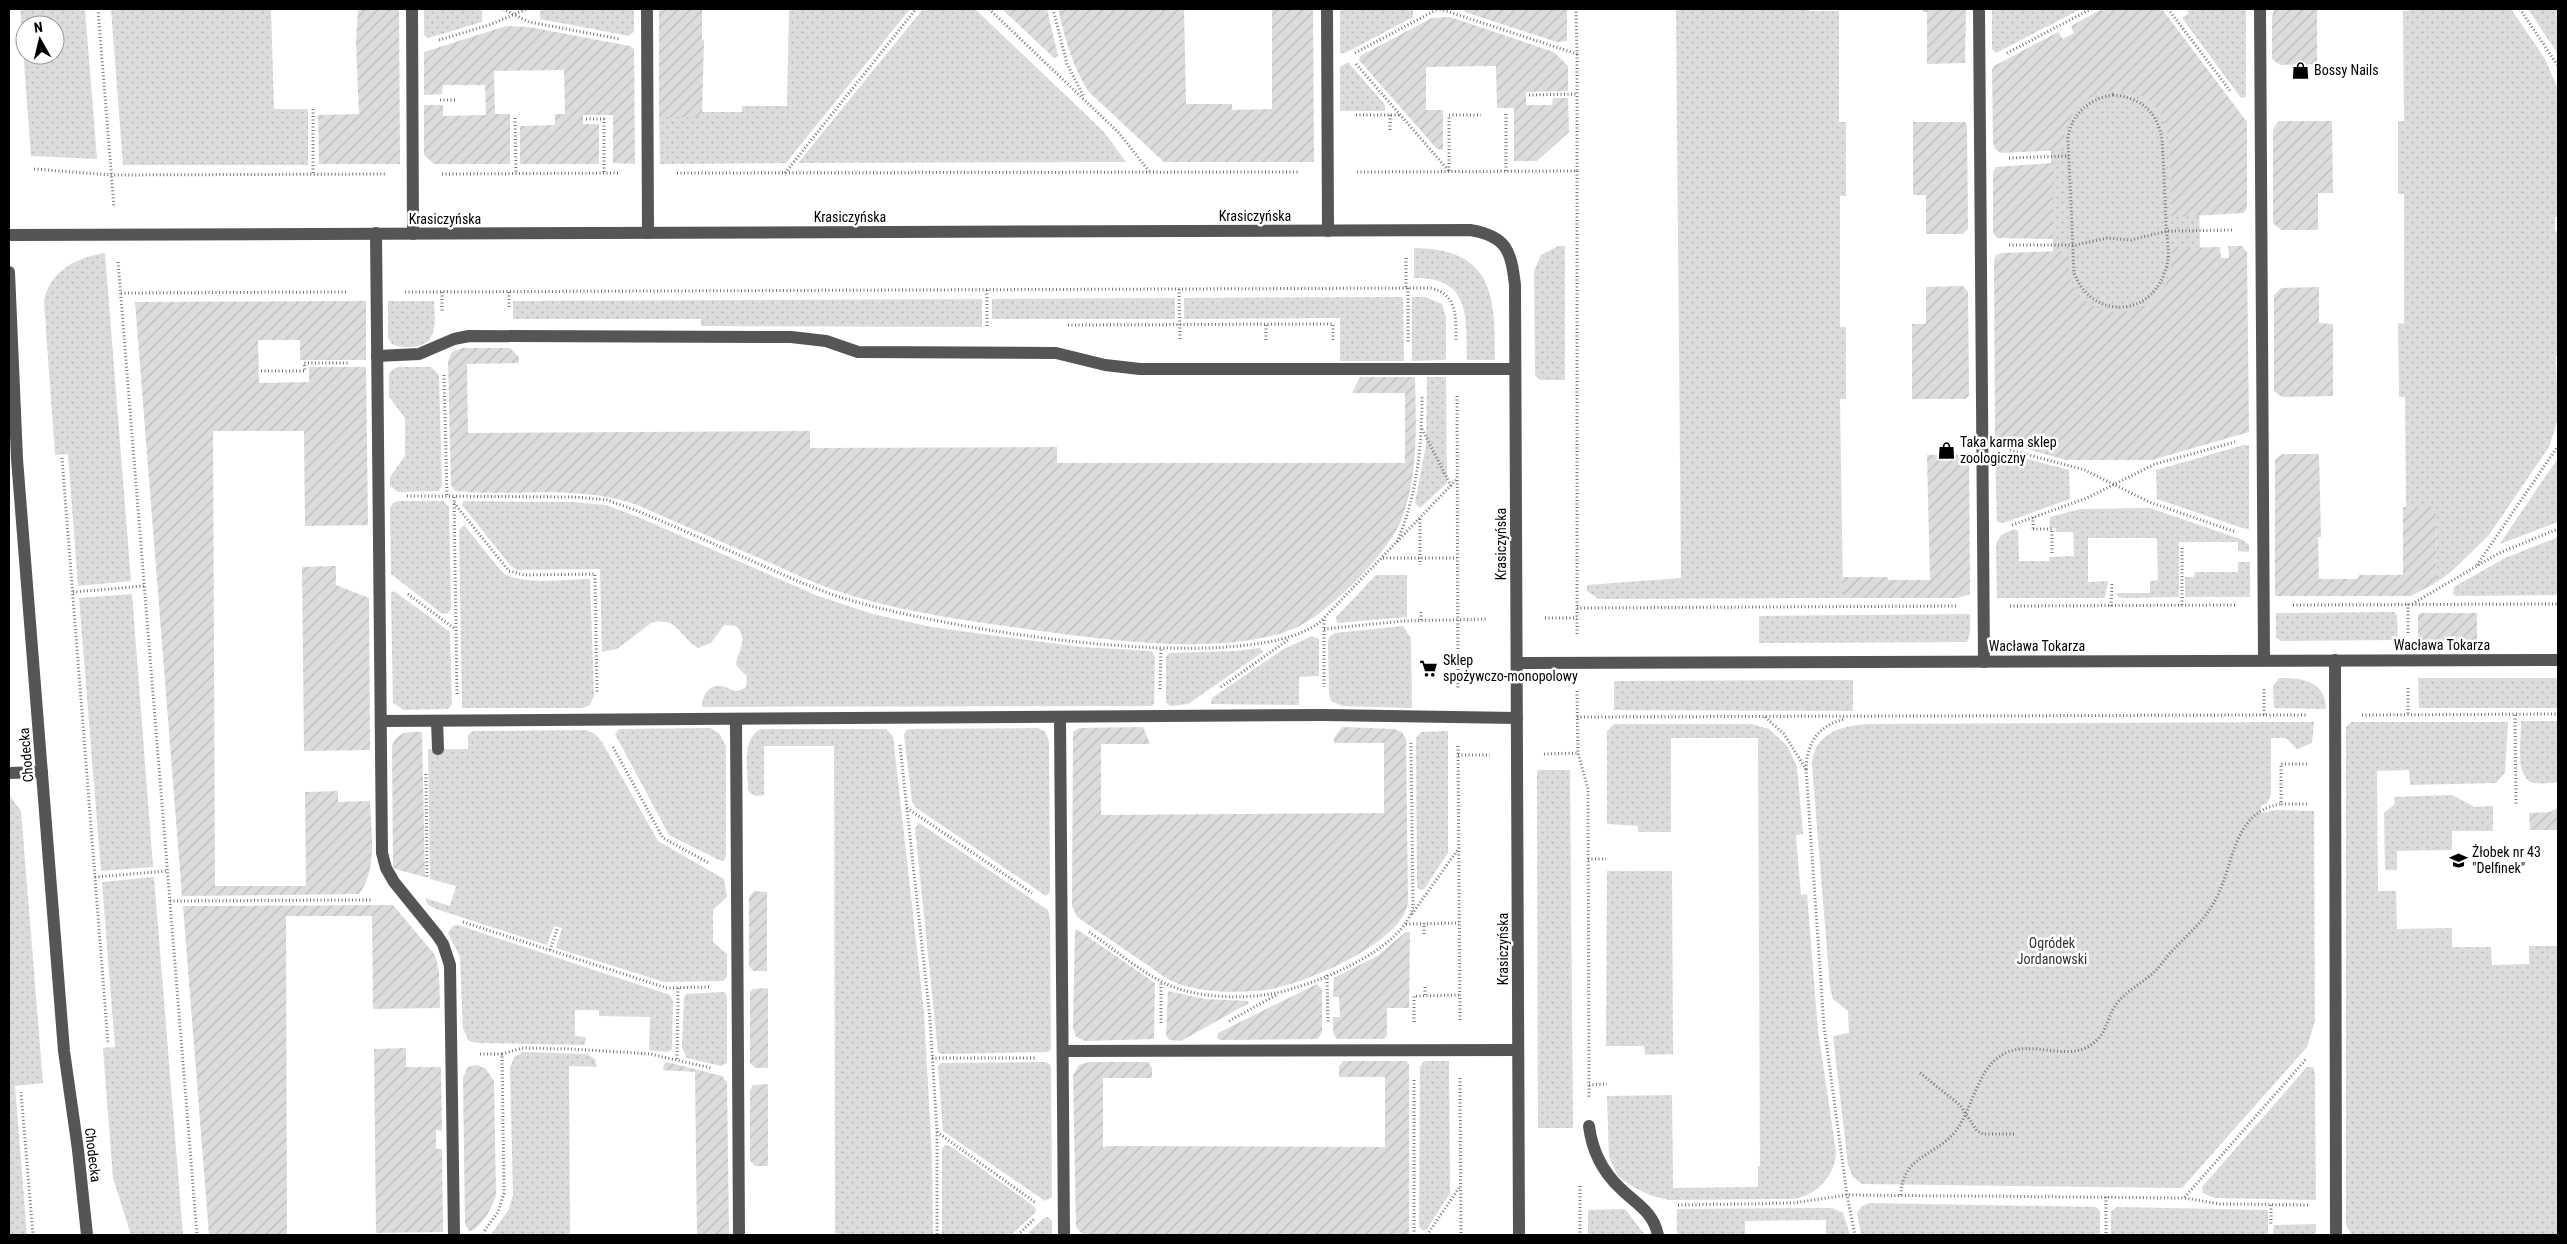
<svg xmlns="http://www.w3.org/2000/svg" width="2567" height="1244" font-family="'Roboto Condensed',sans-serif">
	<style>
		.grass { fill: url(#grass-dots); fill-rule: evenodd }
		.garden { fill: url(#garden-furrows) }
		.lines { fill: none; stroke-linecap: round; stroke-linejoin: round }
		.path { stroke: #777; stroke-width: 3; stroke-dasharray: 1 2.5; stroke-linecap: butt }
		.minor { stroke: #555; stroke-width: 12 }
		.labels { text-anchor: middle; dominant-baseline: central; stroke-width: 5; stroke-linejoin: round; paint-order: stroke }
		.poi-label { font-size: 14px; fill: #000; stroke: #fff; text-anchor: start }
		.street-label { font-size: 14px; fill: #000; stroke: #fff }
		.park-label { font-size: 14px; fill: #333; stroke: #fff }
	</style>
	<defs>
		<pattern id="grass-dots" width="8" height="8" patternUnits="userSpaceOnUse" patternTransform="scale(1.25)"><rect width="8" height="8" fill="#dcdcdc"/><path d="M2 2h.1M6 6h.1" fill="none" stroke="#bbb" stroke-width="1.8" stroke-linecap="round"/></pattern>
		<pattern id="garden-furrows" width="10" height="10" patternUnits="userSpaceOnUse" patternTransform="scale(1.25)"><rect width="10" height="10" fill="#dcdcdc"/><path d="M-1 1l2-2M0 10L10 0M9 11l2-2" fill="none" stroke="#bbb"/></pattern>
	</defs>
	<rect width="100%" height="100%" fill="#fff"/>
	<!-- grass -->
	<g class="grass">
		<path d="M 20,9 L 85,9 L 97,159 L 31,156 ZM 25,25 L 55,25 L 55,55 L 25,55 Z"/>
		<polygon points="111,9 271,9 274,109 308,109 308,165 123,165"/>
		<polygon points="424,9 482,9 482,22 428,38 424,35"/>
		<polygon points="545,9 634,9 634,31 629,36 540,19 540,10"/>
		<polygon points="789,9 910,9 786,163 660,164 659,117 702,117 702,112 742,112 742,106 787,106"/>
		<polygon points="923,9 975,9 1104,132 1126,162 798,163"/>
		<polygon points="1340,9 1413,9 1413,17 1345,53 1340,53"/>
		<polygon points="1676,9 1809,9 1810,11 1839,11 1839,122 1846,122 1846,196 1840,196 1840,327 1846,327 1846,399 1840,399 1843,598 1599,599 1587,591 1587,585 1681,578"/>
		<polygon points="1992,9 2081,9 1996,53 1992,49"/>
		<polygon points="2186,9 2246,9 2246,97 2241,98 2182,18 2189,13"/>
		<polygon points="2421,9 2511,9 2545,59 2558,89 2558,217 2555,217 2555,231 2558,232 2558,355 2556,356 2558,419 2549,447 2489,535 2452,571 2437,582 2436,508 2406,507 2405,397 2399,397 2398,323 2404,324 2404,194 2398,194 2398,121 2404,121 2403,11"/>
		<polygon points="2528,9 2558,9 2558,53 2557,53"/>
		<polygon points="1348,62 1385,105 1385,111 1340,111 1340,67"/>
		<polygon points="2098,63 2198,110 2200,256 2155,331 2054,296 2050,105"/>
		<polygon points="1558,246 1565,246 1565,380 1540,380 1535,375 1534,271 1541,255"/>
		<path d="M 1414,248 C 1493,249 1495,294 1495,360 L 1467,360 C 1466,317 1471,277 1414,278 Z"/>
		<path d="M 105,253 L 131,581 L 78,586 L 68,454 L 55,455 L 44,302 C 48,272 77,257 105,253 Z"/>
		<polygon points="1403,297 1404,361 1340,361 1340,318 1184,319 1184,298"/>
		<polygon points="1412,297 1425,297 1442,304 1446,317 1446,360 1412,361"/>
		<polygon points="1175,298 1175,319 992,319 992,299"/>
		<polygon points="982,299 982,327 701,326 701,319 513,319 513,301"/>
		<path d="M 388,301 L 434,301 C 435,321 439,346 411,347 C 404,347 398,347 392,344 L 388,338 Z"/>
		<polygon points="399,367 431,367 439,375 442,485 439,491 398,492 390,486 390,477 405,456 405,418 389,397 389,374 393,369"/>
		<polygon points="1427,377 1446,377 1447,483 1420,508 1415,503 1426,445"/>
		<polygon points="2244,445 2249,445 2249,529 2242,528 2157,499 2156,470"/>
		<polygon points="2000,452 2069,470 2070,499 2003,523 1997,522 1995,455"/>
		<polygon points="2558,458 2558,522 2500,544 2501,542"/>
		<polygon points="398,501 443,501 449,507 451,609 447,614 441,613 391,574 390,508 393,503"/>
		<path d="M 464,501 L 574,502 L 606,505 L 638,517 L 818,596 L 873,614 L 932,627 L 1004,637 L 1081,647 L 1151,651 L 1155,657 L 1154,703 L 1152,706 L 702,707 C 702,696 709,684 722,686 C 728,687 731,691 738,691 L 746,687 L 747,677 L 736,665 C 737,651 750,640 736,626 L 724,625 L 711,643 L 698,648 C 679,637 678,616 651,623 L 617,649 L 602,652 L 600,569 L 517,570 L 510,565 L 462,505 Z"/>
		<polygon points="2150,508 2243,540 2249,545 2249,552 2238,551 2238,542 2179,542 2179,597 2120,598 2115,593 2150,593 2150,581 2158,580 2157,538 2088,538 2088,582 2108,581 2105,598 1997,598 1996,544 2001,535 2014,529 2018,531 2019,561 2049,561 2049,557 2074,556 2073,532 2056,532 2056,528 2049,528 2050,517 2080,509"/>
		<path d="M 464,525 L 502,572 C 520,586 567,579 590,579 L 594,696 L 590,705 L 583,708 L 462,708 L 459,530 Z"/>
		<polygon points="2558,537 2558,595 2456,596 2453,594 2454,587 2505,558"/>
		<polygon points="2238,562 2250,562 2250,597 2185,597 2185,577 2194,577 2195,572 2238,572"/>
		<polygon points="1376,575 1407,575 1407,617 1337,623 1336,617"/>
		<polygon points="394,591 450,632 452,704 448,709 404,710 393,703 391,593"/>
		<polygon points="132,594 153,867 101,871 79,598"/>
		<polygon points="2394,612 2397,615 2398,640 2281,641 2276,637 2276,613"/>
		<polygon points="1970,614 1970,633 1967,642 1759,643 1759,616"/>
		<polygon points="1403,626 1411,638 1412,708 1342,706 1331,701 1329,694 1328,642 1329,637 1335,633"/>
		<polygon points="1312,636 1319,639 1319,676 1299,677 1299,705 1211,704 1212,698 1282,650"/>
		<polygon points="1260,648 1263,652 1188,704 1171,706 1166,703 1166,657 1169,653 1235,651"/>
		<path d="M 2279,678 C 2301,678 2325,680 2326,709 L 2274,708 L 2273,686 Z"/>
		<polygon points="2418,678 2558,678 2558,708 2419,708"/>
		<polygon points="1853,680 1853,711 1614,710 1614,681"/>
		<path d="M 2521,721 L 2558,721 L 2558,782 C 2551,783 2542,784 2534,783 C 2513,778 2522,737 2521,721 Z"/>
		<path d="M 2314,722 L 2312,743 L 2297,749 L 2286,738 L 2271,738 L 2271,795 L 2267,803 L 2261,806 L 2261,813 L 2277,810 L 2314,811 L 2315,1021 L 2307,1047 L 2182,1188 L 1862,1184 L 1853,1177 L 1848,1165 L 1833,1036 L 1849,1033 L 1848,1011 L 1833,999 L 1830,988 L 1812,765 C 1813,733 1843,725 1870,724 Z"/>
		<polygon points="2351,722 2508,722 2505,773 2496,783 2410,785 2409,770 2377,771 2378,891 2396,891 2397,929 2452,928 2452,947 2491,947 2492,965 2529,964 2529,946 2558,946 2558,1235 2352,1235 2346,1225 2346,727"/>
		<path d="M 1614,724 L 1752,724 L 1769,729 L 1787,746 L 1797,766 L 1803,834 L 1796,835 L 1801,895 L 1807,894 L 1818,1030 L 1836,1152 C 1836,1175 1816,1196 1793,1199 L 1669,1200 L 1652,1196 L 1633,1187 L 1618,1176 L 1609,1157 L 1607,1096 L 1672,1095 L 1673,1188 L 1758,1187 L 1758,1166 L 1760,1166 L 1758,738 L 1671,738 L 1671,832 L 1638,832 L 1638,826 L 1607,824 L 1607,731 Z"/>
		<polygon points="710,728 719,733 726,746 726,856 724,861 721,861 669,835 615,734 619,729"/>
		<polygon points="1037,728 1045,731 1049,742 1050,892 1046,896 915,807 912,801 904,735 906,730 911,729"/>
		<path d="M 761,729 L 886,729 L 893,736 L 924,1012 L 932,1156 L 933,1235 L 835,1235 L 834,746 L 764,746 L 764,795 L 755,796 L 749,792 L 748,788 C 748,770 741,738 761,729 Z"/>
		<polygon points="586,730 595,734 602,742 658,841 724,879 727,897 713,910 713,942 727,954 727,977 723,981 664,982 556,948 562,928 554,926 547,945 439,910 428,905 425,898 450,906 456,886 430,879 428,749 468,749 468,735 473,731"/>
		<polygon points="1448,731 1448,853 1424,889 1420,890 1417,887 1416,738 1421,732"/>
		<polygon points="1537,770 1570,770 1573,1128 1538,1128"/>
		<polygon points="9,795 21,811 43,1083 15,1086 27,1235 9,1235"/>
		<polygon points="2452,795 2475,807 2493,806 2493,831 2452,831 2452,850 2397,851 2397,870 2385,870 2384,813 2395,804 2394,797"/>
		<polygon points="919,823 1048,910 1050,918 1051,1049 1048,1052 941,1054 938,1052 915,828"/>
		<polygon points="1607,871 1672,871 1673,1054 1645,1055 1644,1046 1606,1046"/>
		<polygon points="154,877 183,1235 131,1235 113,1178 103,1048 115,1047 102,882"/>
		<polygon points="458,925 670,995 673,1001 672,1050 667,1052 649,1050 650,1017 599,1016 599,1010 575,1010 575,1036 586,1037 585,1045 477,1043 469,1041 463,1029 460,957 448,933 453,926"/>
		<polygon points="722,992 726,993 727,999 727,1063 721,1066 687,1058 682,1048 684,998 686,994"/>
		<polygon points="523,1052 587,1054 595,1059 597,1067 569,1066 570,1235 491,1235 509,1209 513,1195 510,1068 514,1057"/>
		<polygon points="1424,1061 1449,1061 1450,1193 1427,1229 1423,1231 1419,1226 1420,1067"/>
		<polygon points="1045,1062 1050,1064 1051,1069 1052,1197 1045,1201 943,1131 938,1066 941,1063"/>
		<polygon points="2307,1067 2313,1067 2315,1073 2316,1200 2215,1198 2203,1193 2202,1187"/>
		<polygon points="945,1145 950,1146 1035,1207 1036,1212 1011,1235 942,1235 942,1149"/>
		<polygon points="1870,1203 2096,1207 2100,1211 2100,1235 1861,1235 1857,1213 1862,1206"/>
		<polygon points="2117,1207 2268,1210 2268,1235 2111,1235 2111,1211"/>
		<polygon points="1832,1208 1843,1213 1850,1235 1826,1235 1826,1220 1745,1221 1745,1235 1677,1235 1677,1209"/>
		<polygon points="1625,1209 1645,1235 1588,1235 1588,1210"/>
		<polygon points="1048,1217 1052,1221 1052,1235 1026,1235 1044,1218"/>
		<polygon points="2316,1224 2316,1235 2273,1235 2274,1225"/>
	</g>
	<!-- garden -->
	<g class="garden">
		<polygon points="358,9 399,9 400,164 319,164 318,115 359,114 356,43"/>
		<polygon points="659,9 702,9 702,40 704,40 702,117 659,117"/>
		<polygon points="1002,9 1047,9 1058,56 1054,58"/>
		<path d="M 1058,9 L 1184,9 L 1186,104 L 1232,104 L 1232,110 L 1272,109 L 1272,9 L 1313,9 L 1314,162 L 1164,162 L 1089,92 C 1072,66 1065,38 1058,9 Z"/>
		<polygon points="1465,9 1567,9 1567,41 1557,42 1465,12"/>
		<polygon points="1923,9 1966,9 1965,63 1927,64 1927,12 1923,12"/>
		<path d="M 2102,9 L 2162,9 L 2247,122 L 2247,207 L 2244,213 L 2171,217 C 2170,192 2173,143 2164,121 C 2140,67 2060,88 2064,150 L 2001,153 L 1995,149 L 1993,142 L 1992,70 L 1994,66 L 2058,32 L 2063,39 L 2074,33 L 2071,26 Z"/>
		<polygon points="2274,9 2319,9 2317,12 2317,64 2280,65 2272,59 2272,17"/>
		<polygon points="1450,17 1554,52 1568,66 1568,91 1526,92 1526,105 1552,105 1553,98 1568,98 1569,132 1537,161 1514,161 1514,108 1497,108 1496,66 1426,67 1426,110 1443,110 1443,150 1437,149 1359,60 1360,56 1432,18"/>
		<polygon points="506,26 529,27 630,46 634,49 635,164 613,163 613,115 583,115 583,124 599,124 599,164 520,164 520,126 555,125 555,114 565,114 564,70 494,71 495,114 510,114 510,164 434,164 424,155 424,105 443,105 443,116 486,115 485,85 443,85 442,94 424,95 424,52"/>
		<polygon points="2279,121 2332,121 2333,193 2318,193 2318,230 2281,230 2273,223 2273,129"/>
		<polygon points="1913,122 1965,122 1967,125 1968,229 1963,234 1926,234 1926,195 1913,195"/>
		<polygon points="2052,163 2053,239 1997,238 1993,233 1993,172 1996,167"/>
		<path d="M 2228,246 L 2242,246 L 2247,252 L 2249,432 L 2152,460 L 2066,460 L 1998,441 L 1995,437 L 1994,260 L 1996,255 L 2002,253 L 2067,251 C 2068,263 2068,275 2073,285 C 2091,322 2147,320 2165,285 C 2171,273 2172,261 2172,248 L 2220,247 L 2221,258 L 2229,258 Z"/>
		<polygon points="1963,286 1968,292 1969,396 1965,399 1912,399 1912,324 1926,324 1926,287"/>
		<polygon points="2319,287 2319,323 2333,324 2333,396 2282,397 2274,391 2274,295 2281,288"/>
		<path d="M 366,301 L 366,360 L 300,360 L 300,340 L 258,340 L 259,383 L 309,382 L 309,367 L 366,367 L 368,525 L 305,526 L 304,431 L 213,431 L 215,886 L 306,886 L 305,792 L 338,791 L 338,802 L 370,801 C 371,831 378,869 359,894 L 182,896 L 135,302 Z"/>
		<path d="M 462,348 L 510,348 L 519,357 L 519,363 L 467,364 L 468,433 L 810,431 L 810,448 L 1057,447 L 1057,463 L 1405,463 L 1405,393 L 1352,393 L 1360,377 L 1415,377 C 1416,425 1419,478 1400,523 C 1386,555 1326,616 1293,629 C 1220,659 1084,637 1005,626 C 948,618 891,609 837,591 C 810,582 785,569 759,558 C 719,541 678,523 637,505 C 577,484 517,497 455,491 L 451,485 L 448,361 L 452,352 Z"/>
		<polygon points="2282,454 2319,454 2321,537 2318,537 2319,579 2358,579 2359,575 2403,575 2403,507 2436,507 2437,582 2411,596 2275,596 2275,460"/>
		<polygon points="1927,455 1965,455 1969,459 1970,594 1958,598 1843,598 1843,577 1888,577 1888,580 1930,580"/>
		<polygon points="336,566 336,585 369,598 370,750 304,751 302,567"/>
		<polygon points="2421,613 2477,613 2477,640 2418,640 2418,615"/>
		<path d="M 1143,727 L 1150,744 L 1101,744 L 1101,815 L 1384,813 L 1384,743 L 1334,743 L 1334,738 L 1342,727 L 1394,729 L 1402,732 L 1406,739 L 1408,902 C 1404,943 1302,985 1266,990 C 1237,993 1206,993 1179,984 C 1166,980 1154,969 1143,962 C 1121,947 1099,932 1077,917 L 1072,906 L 1073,732 L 1079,728 Z"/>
		<path d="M 422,732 L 425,877 L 395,869 L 393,867 L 392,747 C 396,731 408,732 422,732 Z"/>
		<polygon points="2558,808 2558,830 2530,830 2529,813 2550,812"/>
		<polygon points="754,891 767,892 767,971 753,971 749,966 749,897"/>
		<polygon points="393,905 435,955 439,971 440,1008 373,1009 372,916 286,916 287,1235 209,1235 183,906"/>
		<polygon points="1075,930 1078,930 1155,983 1154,1039 1085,1041 1076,1037 1073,1028"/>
		<polygon points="1406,932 1410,932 1409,1008 1387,1008 1387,1035 1384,1039 1337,1039 1333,1033 1333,1017 1340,1017 1339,997 1333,997 1334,978 1377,956"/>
		<polygon points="1317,984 1322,990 1322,1032 1318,1039 1220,1040 1217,1038 1218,1033"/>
		<polygon points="768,988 768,1068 755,1068 750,1063 750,992 753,989"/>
		<polygon points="1168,991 1205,999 1248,1001 1249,1003 1181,1041 1169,1040 1166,1035"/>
		<polygon points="406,1048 406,1067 441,1067 442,1131 436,1130 436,1149 442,1149 443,1232 376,1233 374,1049"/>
		<polygon points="1343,1061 1406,1061 1409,1064 1409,1235 1083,1235 1076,1227 1073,1075 1079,1065 1089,1062 1148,1062 1152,1068 1152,1078 1103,1078 1103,1148 1107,1146 1385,1147 1385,1077 1339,1077 1339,1067"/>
		<polygon points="667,1062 722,1076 727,1082 729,1235 697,1235 695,1072 663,1070 664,1064"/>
		<path d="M 477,1065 L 486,1069 L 494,1081 L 496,1195 C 493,1206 481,1229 469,1231 L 465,1224 L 463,1078 L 468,1067 Z"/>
		<polygon points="768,1084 768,1166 755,1166 750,1160 750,1091 753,1085"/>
	</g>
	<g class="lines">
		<!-- path -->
		<g class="path">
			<polyline points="98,9 114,208"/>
			<polyline points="503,9 529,22 620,39"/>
			<polyline points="989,9 1119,133 1149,171"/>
			<polyline points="1053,9 1067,64 1084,97"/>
			<polyline points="1440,9 1577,54 1576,9"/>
			<polyline points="2168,9 2231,92"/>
			<polyline points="2520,9 2558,66"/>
			<polyline points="439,40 489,25 527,9"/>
			<polyline points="1355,53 1438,9"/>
			<polyline points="2007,53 2091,9"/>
			<polyline points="1356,64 1449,171"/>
			<polyline points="1529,95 1577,94"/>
			<path d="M 2113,95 C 2140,97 2158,112 2162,140 C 2164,169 2165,198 2166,227 C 2167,239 2170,254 2167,265 C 2161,290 2142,309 2116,307 C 2095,305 2081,291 2074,273 L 2068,138 C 2071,114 2090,98 2113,95 Z"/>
			<polyline points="440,100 457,100"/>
			<polyline points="313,109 313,174"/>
			<polyline points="1356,115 1401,115"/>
			<polyline points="1390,115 1390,131"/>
			<polyline points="515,118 516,174"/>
			<polyline points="586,119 604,119 604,174"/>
			<polyline points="2009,158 2069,156"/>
			<polyline points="34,169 111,175 385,174"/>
			<polyline points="1449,171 1449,115 1481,115"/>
			<polyline points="1506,171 1506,112"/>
			<polyline points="1577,171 1577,635"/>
			<polyline points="1357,172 1577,171 1577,54"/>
			<polyline points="677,173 1300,172"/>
			<polyline points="785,173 916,9"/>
			<polyline points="442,174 620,173"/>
			<polyline points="2009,245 2076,245 2107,238 2131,240 2167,231 2233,230"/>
			<polyline points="1406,258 1406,288"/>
			<polyline points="118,262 197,1235"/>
			<polyline points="1408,288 1408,342"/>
			<polyline points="1179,289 1180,341"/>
			<polyline points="987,290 987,326"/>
			<path d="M 405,292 L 1430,288 C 1458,293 1456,319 1456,342"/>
			<polyline points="442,292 442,313"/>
			<polyline points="509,292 509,309"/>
			<polyline points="121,293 348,292"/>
			<polyline points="1068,325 1333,324 1333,342"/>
			<polyline points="1266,325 1266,341"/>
			<polyline points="261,371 305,371 304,363 349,363"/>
			<polyline points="444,375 447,496"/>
			<polyline points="1457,396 1458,690"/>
			<polyline points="1422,429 1451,486"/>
			<polyline points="2010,450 2085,470 2149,502 2236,532"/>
			<polyline points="62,458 108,1043"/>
			<path d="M 407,496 L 573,497 L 607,500 L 638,511 C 678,528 719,546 759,564 C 786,576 812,588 840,597 C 932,627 1240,680 1319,623 L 1457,479"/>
			<polyline points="454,497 457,694"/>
			<polyline points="454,503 509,571 524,575 595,574 597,692"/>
			<polyline points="2033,517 2033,530"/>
			<polyline points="1420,519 1420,565"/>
			<polyline points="2012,525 2087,498 2155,464 2235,442"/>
			<polyline points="2033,529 2052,529 2052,554"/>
			<path d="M 1397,542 C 1417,495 1422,447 1422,397"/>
			<polyline points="2182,548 2182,605"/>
			<polyline points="1383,558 1457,558"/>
			<polyline points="2477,565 2558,446"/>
			<polyline points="73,592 144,586"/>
			<polyline points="408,594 455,629"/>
			<polyline points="2408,604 2408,634"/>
			<polyline points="2412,604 2499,553 2558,529"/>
			<polyline points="2293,605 2558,604"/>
			<polyline points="2010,606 2236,605"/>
			<polyline points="2111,606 2112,583"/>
			<polyline points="1577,608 1956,606"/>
			<polyline points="1421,612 1421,621"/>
			<polyline points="1545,618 1577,618"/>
			<polyline points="1324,620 1324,687"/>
			<polyline points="1324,629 1404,621 1488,619"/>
			<polyline points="1221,687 1288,640"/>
			<polyline points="2408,688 2408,715"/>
			<polyline points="1160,689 1161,647"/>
			<polyline points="2264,689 2264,715 2306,715"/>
			<polyline points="1577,691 1578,753 1588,789 1589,1098"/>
			<polyline points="2362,715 2558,714"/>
			<polyline points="2515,715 2516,806"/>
			<polyline points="1577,717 2264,715"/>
			<path d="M 1765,717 L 1784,734 L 1806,769 C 1807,742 1819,725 1845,719"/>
			<polyline points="900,745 930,1019 937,1132 937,1235"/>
			<polyline points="1458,746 1460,1022"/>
			<polyline points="613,747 663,838 709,863"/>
			<polyline points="1544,754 1578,753"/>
			<polyline points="1458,755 1490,755"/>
			<polyline points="2307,764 2281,764 2281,804 2308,804"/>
			<polyline points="1806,769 1824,1026 1847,1195 1855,1235"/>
			<polyline points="426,774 427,878"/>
			<polyline points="907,808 1032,893"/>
			<polyline points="1588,859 1606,859"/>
			<polyline points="95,877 167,871"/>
			<polyline points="170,901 372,900"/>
			<polyline points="1412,914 1459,848"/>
			<polyline points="463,922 667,988 709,987"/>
			<polyline points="1406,924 1459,923"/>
			<path d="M 1089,932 C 1116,950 1148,979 1179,989 C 1208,998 1246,999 1276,993 C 1316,984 1403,950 1413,907 L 1411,743"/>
			<polyline points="1424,934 1424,923"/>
			<polyline points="550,950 558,927"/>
			<polyline points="1327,975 1328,1022"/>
			<polyline points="1425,987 1425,995"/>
			<polyline points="1229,1021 1278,994"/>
			<polyline points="1414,1022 1414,996 1460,995"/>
			<polyline points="1161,1023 1161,981"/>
			<polyline points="480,1054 502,1054 504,1193 498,1212 483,1233"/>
			<polyline points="502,1054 522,1048 572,1049 650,1054 711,1068"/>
			<polyline points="932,1058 1035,1058"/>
			<polyline points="677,1059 678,988"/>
			<polyline points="1920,1073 1960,1105 1977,1131 1983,1134 2016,1134"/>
			<polyline points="1460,1078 1461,1235"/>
			<polyline points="1589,1085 1607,1084"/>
			<polyline points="21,1092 33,1235"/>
			<polyline points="937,1132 1036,1203"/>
			<polyline points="1580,1186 1580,1235"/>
			<path d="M 1901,1195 C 1902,1156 1934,1157 1955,1132 C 1974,1108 1977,1064 2008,1052 C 2038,1040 2074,1066 2099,1038 C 2108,1027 2109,1012 2118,1002 C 2128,990 2142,983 2153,973 C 2161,966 2166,957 2173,950 C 2187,935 2203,922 2213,904 C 2235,869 2230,812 2281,804"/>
			<polyline points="2106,1197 2106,1235"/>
			<polyline points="2185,1198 2220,1204 2308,1205"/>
			<polyline points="1678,1205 1793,1203 1847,1195 2184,1198 2307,1058"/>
			<polyline points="2271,1205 2271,1224"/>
			<polyline points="1018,1235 1035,1218"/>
			<polyline points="1414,1235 1414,1078"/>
			<polyline points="1427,1235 1459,1188"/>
		</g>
		<!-- minor -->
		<g class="minor">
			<polyline points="412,9 413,234"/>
			<polyline points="647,9 648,233"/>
			<polyline points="1327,9 1328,231"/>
			<polyline points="1979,9 1984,662"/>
			<polyline points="2260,9 2264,660"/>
			<polyline points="376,233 382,853 386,868 394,882 437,935 443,944 450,965 454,1235"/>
			<path d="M 9,235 L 1470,230 C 1507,236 1511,251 1515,285 L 1519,1235"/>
			<polyline points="9,272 17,459 64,1051 78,1150 87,1235"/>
			<polyline points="377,356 419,354 454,339 469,336 791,337 826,341 858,352 1056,353 1105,365 1140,369 1515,369"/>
			<polyline points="2335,660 2336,1235"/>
			<polyline points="1517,663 2558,660"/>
			<polyline points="1060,717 1064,1235"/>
			<polyline points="736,719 739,1235"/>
			<polyline points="381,721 1324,715 1517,718"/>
			<polyline points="437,721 438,749"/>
			<polyline points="9,773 42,772"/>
			<polyline points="1063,1051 1518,1050"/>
			<path d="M 1589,1126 C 1592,1150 1602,1171 1620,1188 C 1636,1204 1653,1211 1658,1235"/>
		</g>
	</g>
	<!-- icons -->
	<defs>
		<symbol id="shop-bare" viewBox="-9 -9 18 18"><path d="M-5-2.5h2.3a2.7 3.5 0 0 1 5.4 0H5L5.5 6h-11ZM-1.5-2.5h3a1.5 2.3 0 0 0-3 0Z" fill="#000" stroke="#fff" stroke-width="2.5" paint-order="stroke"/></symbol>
		<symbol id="supermarket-bare" viewBox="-9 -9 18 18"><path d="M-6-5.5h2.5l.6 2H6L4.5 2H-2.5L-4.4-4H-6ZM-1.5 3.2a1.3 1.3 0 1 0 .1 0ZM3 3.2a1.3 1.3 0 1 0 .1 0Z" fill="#000" stroke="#fff" stroke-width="2.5" paint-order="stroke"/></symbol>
		<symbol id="school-bare" viewBox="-9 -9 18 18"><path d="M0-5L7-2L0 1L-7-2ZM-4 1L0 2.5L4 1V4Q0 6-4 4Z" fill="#000" stroke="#fff" stroke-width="2.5" paint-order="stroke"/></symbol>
	</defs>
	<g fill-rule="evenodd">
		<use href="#shop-bare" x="2288" y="58" width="25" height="25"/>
		<use href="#shop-bare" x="1934" y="438" width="25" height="25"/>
		<use href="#supermarket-bare" x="1416" y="656" width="25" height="25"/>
		<use href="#school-bare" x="2446" y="848" width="25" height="25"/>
	</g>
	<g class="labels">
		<!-- poi labels -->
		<g class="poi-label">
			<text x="2314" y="70">Bossy Nails</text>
			<text x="1960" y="442">Taka karma sklep<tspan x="1960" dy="16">zoologiczny</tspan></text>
			<text x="1443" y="660">Sklep<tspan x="1443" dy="16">spożywczo-monopolowy</tspan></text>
			<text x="2472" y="852">Żłobek nr 43<tspan x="2472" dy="16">"Delfinek"</tspan></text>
		</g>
		<!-- street labels -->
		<g class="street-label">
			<text x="1255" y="216">Krasiczyńska</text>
			<text x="850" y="217">Krasiczyńska</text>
			<text x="445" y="219">Krasiczyńska</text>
			<text transform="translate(1501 544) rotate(-90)">Krasiczyńska</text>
			<text x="2442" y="645">Wacława Tokarza</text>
			<text x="2037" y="646">Wacława Tokarza</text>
			<text transform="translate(26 755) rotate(-95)">Chodecka</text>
			<text transform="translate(1503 949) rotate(-90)">Krasiczyńska</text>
			<text transform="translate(93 1155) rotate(83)">Chodecka</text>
		</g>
		<!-- park labels -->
		<g class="park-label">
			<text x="2052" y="943">Ogródek<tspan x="2052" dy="16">Jordanowski</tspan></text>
		</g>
	</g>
	<!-- border -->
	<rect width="2567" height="1244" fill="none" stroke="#000000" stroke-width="20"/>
	<!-- north arrow -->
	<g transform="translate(40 40) rotate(352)"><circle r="24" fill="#ffffff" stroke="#999999"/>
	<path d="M0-4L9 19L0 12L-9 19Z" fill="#000000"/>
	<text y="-8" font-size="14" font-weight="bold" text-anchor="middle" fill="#000000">N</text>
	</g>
</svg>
